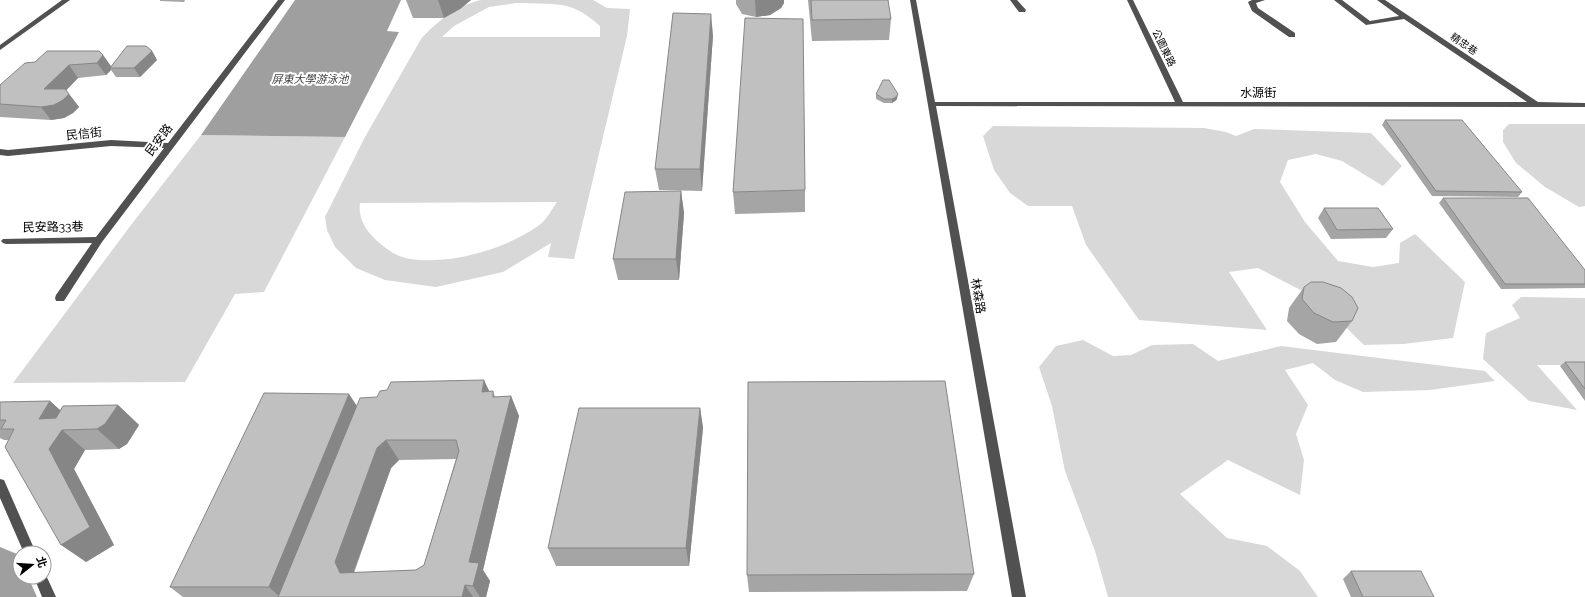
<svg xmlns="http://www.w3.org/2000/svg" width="1585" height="597" font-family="Raleway,'Noto Sans TC',sans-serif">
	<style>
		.green { fill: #d8d8d8; fill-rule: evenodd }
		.water { fill: #9f9f9f }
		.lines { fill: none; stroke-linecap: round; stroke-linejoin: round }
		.river { fill: #9f9f9f; fill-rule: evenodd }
		.minor { fill: #515151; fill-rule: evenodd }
		.wall { fill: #a5a5a5; fill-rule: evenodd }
		.shaded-wall { fill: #868686 }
		.building { fill: #c0c0c0; stroke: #868686; fill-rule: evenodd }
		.labels { text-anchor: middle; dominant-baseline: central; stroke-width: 4; stroke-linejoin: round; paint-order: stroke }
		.far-street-label { font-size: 10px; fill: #000; stroke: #fff }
		.far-water-label { font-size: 11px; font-style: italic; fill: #404040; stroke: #fff }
		.street-label { font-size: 12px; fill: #000; stroke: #fff }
	</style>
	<rect width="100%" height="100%" fill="#fff"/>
	<!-- green -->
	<g class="green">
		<path d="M 481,0 L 593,0 L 607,8 L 630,9 L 627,36 L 574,259 L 548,257 L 551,243 L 503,272 L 436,287 L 385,280 L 356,268 L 335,247 L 327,230 L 325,217 L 365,137 L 421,39 C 436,22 458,5 481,0 ZM 516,3 C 534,4 556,2 573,8 C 583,12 592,19 600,26 L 600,37 L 442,37 L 454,26 L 489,7 ZM 557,202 C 552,209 546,221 538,226 C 505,249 451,265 410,259 C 397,257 386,249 376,240 C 365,229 358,218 360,203 Z"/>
		<polygon points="1509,124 1585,124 1585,206 1579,207 1545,187 1516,163 1503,142 1503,130"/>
		<polygon points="993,126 1204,128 1226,132 1236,136 1254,129 1371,133 1402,166 1383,186 1342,161 1316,154 1288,160 1280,182 1305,222 1338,261 1373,267 1399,263 1400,243 1415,234 1465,282 1453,338 1403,344 1364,345 1316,298 1258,268 1229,272 1267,330 1139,320 1086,245 1072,206 1028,206 1010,193 994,170 983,136"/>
		<polygon points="201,135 345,137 264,292 235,294 185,382 13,383 131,225"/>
		<polygon points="1521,297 1585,298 1585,365 1537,365 1577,410 1529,401 1483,359 1486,333 1520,318 1512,305"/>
		<polygon points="1083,340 1113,356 1131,355 1152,345 1193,344 1218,361 1281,346 1485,371 1495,381 1430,390 1363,392 1335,380 1313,363 1285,370 1308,405 1296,434 1304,460 1300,495 1228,460 1180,494 1227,538 1267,546 1300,571 1318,597 1108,597 1095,551 1065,471 1052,406 1039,367 1056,346"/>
	</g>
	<!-- water -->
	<polygon class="water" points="295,0 401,0 387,31 399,32 345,137 201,135"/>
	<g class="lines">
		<!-- river -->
		<polygon class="river" points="0,547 17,554 20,560 20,577 28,577 37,597 0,597"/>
		<!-- minor -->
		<g class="minor">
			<polygon points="62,0 70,0 0,50 0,45"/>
			<polygon points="278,0 285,0 102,242 64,301 56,301 55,298 56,295 92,243 6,244 3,243 1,241 3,239 96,237 164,148 111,146 8,156 0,155 0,149 8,150 111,140 168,143"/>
			<polygon points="910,0 916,0 935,102 1175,102 1127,0 1133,0 1183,102 1527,102 1404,19 1366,25 1334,0 1342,0 1370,21 1399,16 1377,0 1385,0 1538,102 1585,103 1585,107 936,106 1026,597 1012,597"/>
			<polygon points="1010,0 1017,0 1026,10 1025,12 1019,12"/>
			<polygon points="1265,0 1256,3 1258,8 1295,33 1295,37 1289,37 1252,11 1248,2 1252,0"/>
			<polygon points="0,479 4,480 36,553 24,553 0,498"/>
			<polygon points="44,572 45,573 56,597 42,597 34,577 44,577"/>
		</g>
	</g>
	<!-- wall -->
	<g class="wall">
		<polygon points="160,0 185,0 184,2 160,1"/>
		<polygon points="406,0 471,0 460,9 444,18 413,18"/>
		<polygon points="736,0 784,0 784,3 781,8 770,15 756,17 742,14 736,4"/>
		<polygon points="808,0 888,0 891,19 889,40 812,41"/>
		<polygon points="713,35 702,191 659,190 655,169"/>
		<polygon points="152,51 157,60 140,77 116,77 111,70 106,75 78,78 66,90 79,107 73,113 64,118 51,120 0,117 0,85 103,55 111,66"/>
		<polygon points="876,94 897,99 895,101 892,103 884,103 876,99"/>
		<polygon points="1385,120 1522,192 1518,197 1432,196 1382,125"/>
		<polygon points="805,190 805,212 735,214 733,192"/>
		<polygon points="681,191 684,213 679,280 618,280 613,259"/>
		<polygon points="1443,198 1585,270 1585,288 1501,289 1439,203"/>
		<polygon points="1324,208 1393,229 1386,238 1331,239 1318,218"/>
		<polygon points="1304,287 1352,321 1336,342 1317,344 1299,334 1287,321 1289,308"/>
		<polygon points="1565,362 1585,362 1585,401 1560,366"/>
		<path d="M 493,391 L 495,397 L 511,396 L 519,416 L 483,570 L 490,581 L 486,597 L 183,597 L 170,587 L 357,406 ZM 456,459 L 424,565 L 416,570 L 354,573 L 391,468 L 399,460 Z"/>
		<polygon points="50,401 60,410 118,405 139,425 127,444 119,449 85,450 74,469 114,545 86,562 9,440 4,440 0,438 0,402"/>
		<polygon points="700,408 703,428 689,566 556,566 548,548"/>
		<polygon points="1351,571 1434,597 1351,597 1343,579"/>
		<polygon points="974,574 967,591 749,592 747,575"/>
	</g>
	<!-- shaded-wall -->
	<g class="shaded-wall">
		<polygon points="438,0 471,0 460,9 444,18"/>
		<polygon points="755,0 784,0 784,3 781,8 770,15 756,17"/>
		<polygon points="711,14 713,35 702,191 700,169"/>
		<polygon points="152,51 157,60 140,77 134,68"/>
		<polygon points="103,55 112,68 110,68 111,70 106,75 97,63"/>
		<polygon points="69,65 78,78 54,103 44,89"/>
		<polygon points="69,94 79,107 73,113 64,118 51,120 41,107"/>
		<polygon points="898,94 897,99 895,101 892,103 892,99"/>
		<polygon points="681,191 684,213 679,280 676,259"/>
		<polygon points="484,380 494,401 482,392"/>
		<polygon points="349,394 363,415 280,597 269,587"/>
		<polygon points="511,396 519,416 483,570 490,581 486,597 480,597 473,586 469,562"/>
		<polygon points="50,401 73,422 62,430 85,450 74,469 114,545 86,562 61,545 49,449 39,419"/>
		<polygon points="118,405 139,425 127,444 119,449 97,429"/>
		<polygon points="700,408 703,428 689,566 686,548"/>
		<polygon points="386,440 399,460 391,468 351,579 340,573 335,562 377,448"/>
		<polygon points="465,585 473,597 462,597"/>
	</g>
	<!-- building -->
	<g class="building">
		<polygon points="811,0 888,0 891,19 812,20"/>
		<polygon points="673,13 711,14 700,169 655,169"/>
		<polygon points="745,18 803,19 805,190 733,192"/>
		<polygon points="127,46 146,46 152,51 134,68 110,68"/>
		<polygon points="47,51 99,51 103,55 97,63 69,65 44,89 65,89 69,94 63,100 54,105 41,107 0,104 0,85 25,63 35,62"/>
		<polygon points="883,80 889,80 898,94 896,97 892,99 884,99 876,94"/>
		<polygon points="1385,120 1462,120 1522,192 1436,191"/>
		<polygon points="681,191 676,259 613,259 625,192"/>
		<polygon points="1443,198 1528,198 1585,270 1585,284 1505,284"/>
		<polygon points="1324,208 1378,208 1393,229 1337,230"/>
		<polygon points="1311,282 1323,282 1341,288 1352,297 1358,308 1352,321 1333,322 1314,313 1302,299 1304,287"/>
		<polygon points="1565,362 1585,362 1585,389"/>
		<path d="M 484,380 L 482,392 L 493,391 L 493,397 L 511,396 L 469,562 L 479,563 L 473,586 L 465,585 L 462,597 L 278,597 L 360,398 L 377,397 L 380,391 L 387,390 L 391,382 ZM 386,440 L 456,440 L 459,451 L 424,565 L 416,570 L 340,573 L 335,562 L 377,448 Z"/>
		<polygon points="945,381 974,574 747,575 748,382"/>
		<polygon points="264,393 349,394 269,587 170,587"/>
		<polygon points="50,401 39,419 56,418 63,406 118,405 105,424 97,429 62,430 49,449 90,527 61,545 5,447 14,429 1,429 6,420 0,420 0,402"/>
		<polygon points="579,408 700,408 686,548 548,548"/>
		<polygon points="1351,571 1421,571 1434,597 1363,597"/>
	</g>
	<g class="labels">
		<!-- far-street labels -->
		<g class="far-street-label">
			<text transform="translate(1464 44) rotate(34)">精忠巷</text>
			<text transform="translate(1164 48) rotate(64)">公園東路</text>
		</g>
		<!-- far-water labels -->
		<g class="far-water-label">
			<text x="310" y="79">屏東大學游泳池</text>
		</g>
		<!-- street labels -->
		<g class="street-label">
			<text x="1258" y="93">水源街</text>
			<text transform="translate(84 134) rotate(-6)">民信街</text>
			<text transform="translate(159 140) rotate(-53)">民安路</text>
			<text transform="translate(53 227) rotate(-1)">民安路33巷</text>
			<text transform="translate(978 296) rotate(80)">林森路</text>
		</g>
	</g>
	<!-- north arrow -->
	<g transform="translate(32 565) rotate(73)"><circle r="19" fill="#ffffff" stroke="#999999"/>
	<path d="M0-3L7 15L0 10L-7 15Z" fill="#000000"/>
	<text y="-6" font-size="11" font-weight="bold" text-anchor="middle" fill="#000000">北</text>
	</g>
</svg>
